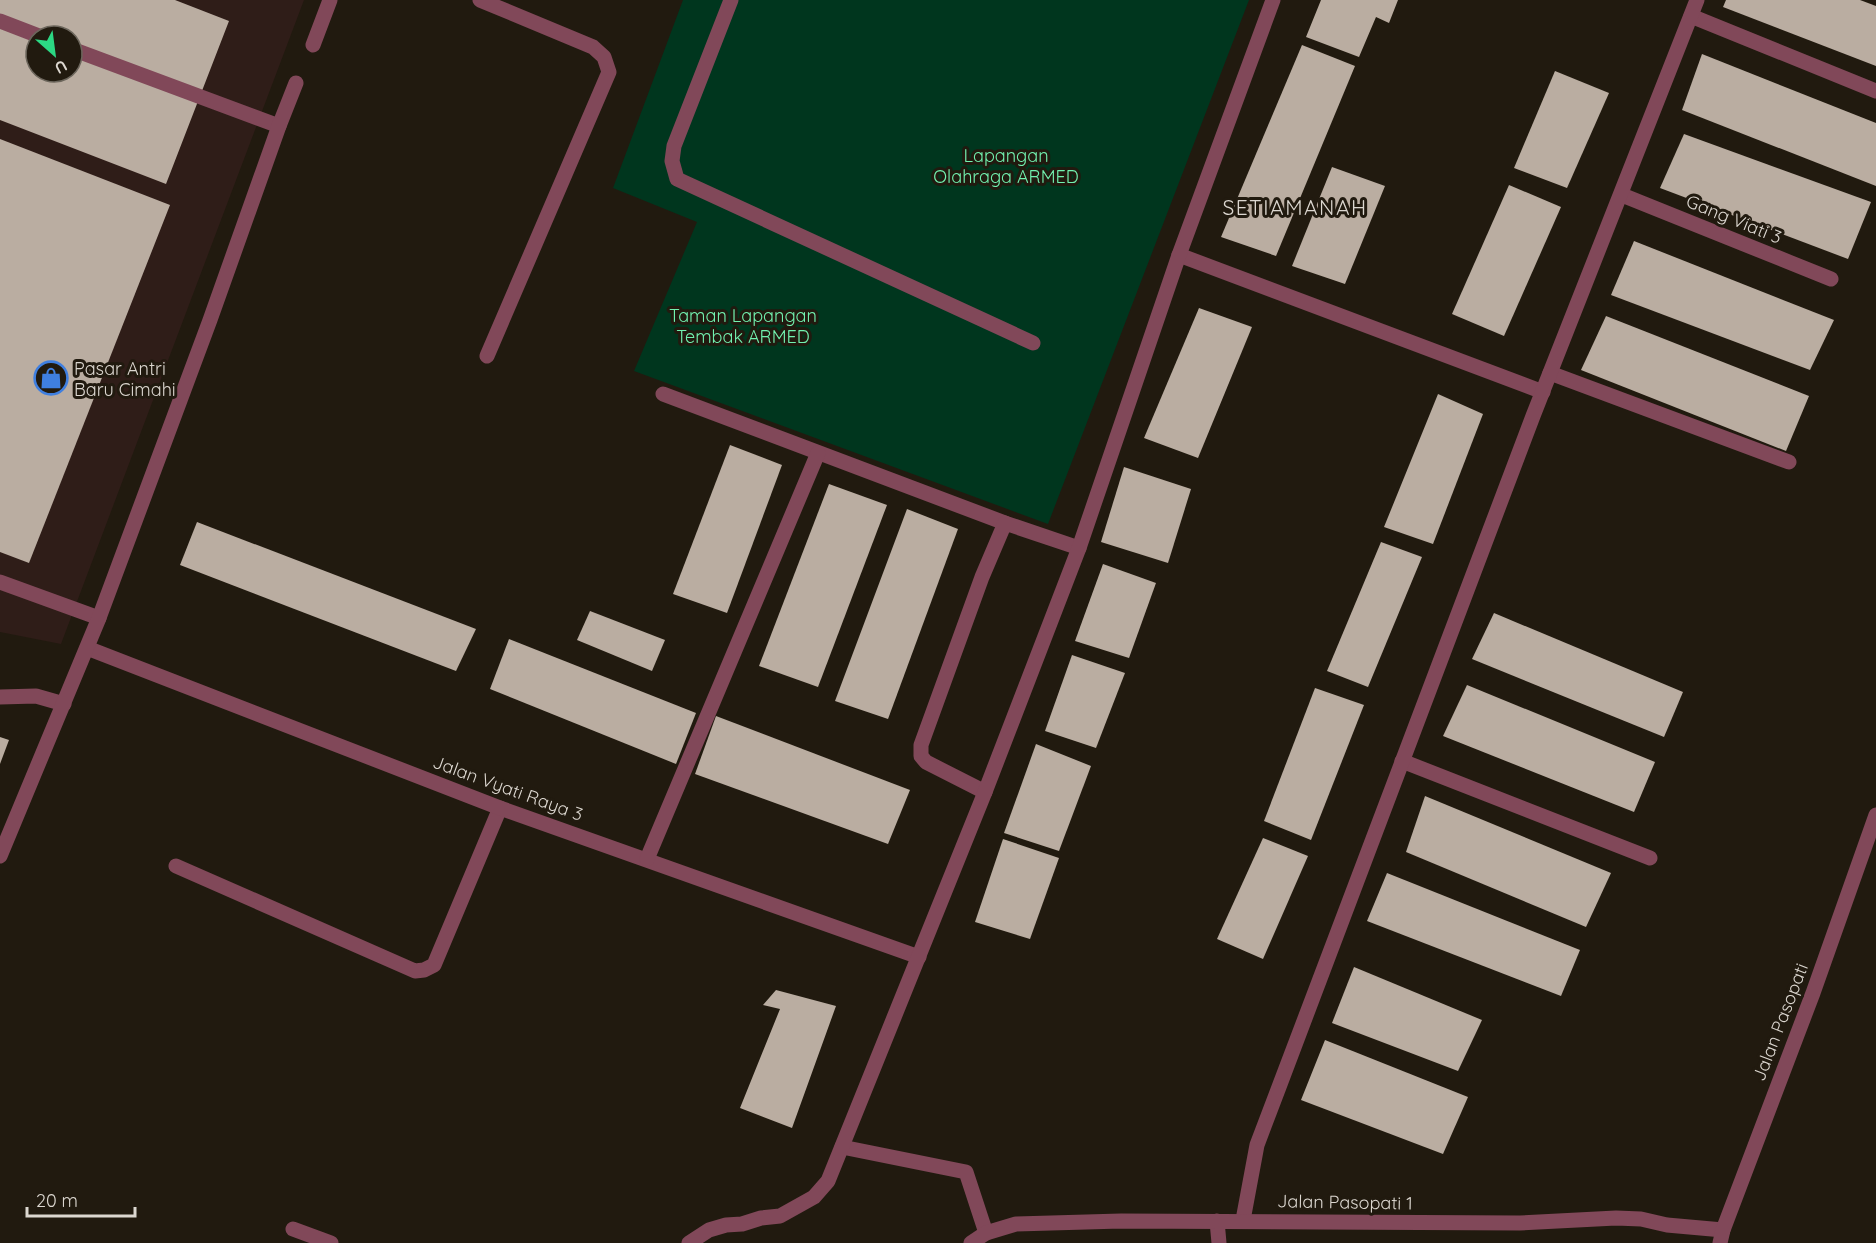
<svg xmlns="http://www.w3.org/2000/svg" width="1876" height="1243" font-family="Quicksand,sans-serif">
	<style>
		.commercial { fill: #2f1d18; fill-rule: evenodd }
		.green { fill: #00361e }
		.building { fill: #baada1; fill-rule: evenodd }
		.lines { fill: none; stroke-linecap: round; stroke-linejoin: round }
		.service { stroke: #814859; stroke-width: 15 }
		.minor { stroke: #814859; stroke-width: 15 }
		.labels { text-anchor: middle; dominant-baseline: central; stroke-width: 6; stroke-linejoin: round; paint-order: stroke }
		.park-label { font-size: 18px; fill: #72f2b0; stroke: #211a0f }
		.street-label { font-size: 18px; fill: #dcd7d0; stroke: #211a0f }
		.poi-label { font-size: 18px; fill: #dcd7d0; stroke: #211a0f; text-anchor: start }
		.quarter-label { font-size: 21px; letter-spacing: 1.5px; fill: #dcd7d0; stroke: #211a0f }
	</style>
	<rect width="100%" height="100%" fill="#211a0f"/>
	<!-- commercial -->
	<path class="commercial" d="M 0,0 L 304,0 L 61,644 L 0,632 ZM 36,36 L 72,36 L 72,72 L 36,72 Z"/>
	<!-- green -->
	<polygon class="green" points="683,0 1249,0 1048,524 634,371 697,222 613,188"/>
	<!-- building -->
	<g class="building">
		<path d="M 0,0 L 175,0 L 229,21 L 166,184 L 0,120 ZM 36,36 L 72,36 L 72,72 L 36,72 Z"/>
		<polygon points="1321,0 1398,0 1389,23 1376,17 1359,57 1306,37"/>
		<polygon points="1726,0 1860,0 1876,6 1876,66 1723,7"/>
		<polygon points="1302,45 1355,66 1276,256 1221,237"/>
		<polygon points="1702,54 1876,123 1876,186 1682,110"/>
		<polygon points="1555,71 1609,93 1567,188 1514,168"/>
		<polygon points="1684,134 1871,202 1848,259 1660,188"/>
		<polygon points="0,139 170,205 29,563 0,552"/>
		<polygon points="1332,167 1385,186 1345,284 1292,266"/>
		<polygon points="1509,185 1561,207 1504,336 1452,314"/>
		<polygon points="1634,241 1834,320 1810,370 1611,295"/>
		<polygon points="1199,308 1252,327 1198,458 1144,438"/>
		<polygon points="1606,316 1809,396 1786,451 1581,370"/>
		<polygon points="1438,394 1483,414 1433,544 1384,527"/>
		<polygon points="730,445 782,465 727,613 673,594"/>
		<polygon points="1124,467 1191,489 1168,563 1101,542"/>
		<polygon points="829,484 887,505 818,687 759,666"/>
		<polygon points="907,509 958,529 888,719 835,701"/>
		<polygon points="197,522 476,629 456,671 180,565"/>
		<polygon points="1381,542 1422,557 1368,687 1327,671"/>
		<polygon points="1103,564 1156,583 1129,658 1075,641"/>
		<polygon points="590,611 665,640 652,671 577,640"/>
		<polygon points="1494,613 1683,692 1664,737 1472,659"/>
		<polygon points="509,639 696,713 676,764 490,689"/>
		<polygon points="1072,655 1125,673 1096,748 1045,731"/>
		<polygon points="1467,685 1655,762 1634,812 1443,736"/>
		<polygon points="1315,688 1364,705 1311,840 1264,821"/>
		<polygon points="716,716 910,790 888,844 695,774"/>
		<polygon points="0,737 9,740 0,764"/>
		<polygon points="1036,744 1091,766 1059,851 1004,833"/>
		<polygon points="1425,796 1611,873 1586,927 1406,852"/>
		<polygon points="1263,838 1308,856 1263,959 1217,939"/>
		<polygon points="1003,839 1059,858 1030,939 975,922"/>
		<polygon points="1387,873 1580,950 1561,996 1367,921"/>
		<polygon points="1354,967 1482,1020 1458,1071 1332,1023"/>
		<polygon points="776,990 836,1006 792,1128 740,1108 780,1009 763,1005"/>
		<polygon points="1325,1040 1468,1097 1443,1154 1301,1100"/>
	</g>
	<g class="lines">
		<!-- service -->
		<g class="service">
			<polyline points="731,0 674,146 672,161 677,179 1033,343"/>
			<polyline points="1691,16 1876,91"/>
			<polyline points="0,582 99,618"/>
			<polyline points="0,697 36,696 64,704"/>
			<polyline points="176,866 415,971 424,970 434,965 500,808"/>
		</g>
		<!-- minor -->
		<g class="minor">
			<polyline points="480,0 593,47 604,57 609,72 487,356"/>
			<polyline points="0,21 39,36"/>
			<polyline points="313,45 330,0"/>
			<polyline points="72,49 279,126"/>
			<polyline points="1622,195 1831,279"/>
			<polyline points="1179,255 1543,392"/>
			<polyline points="1550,373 1789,462"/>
			<polyline points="663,394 1005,523"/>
			<polyline points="87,648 500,808 919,957"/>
			<polyline points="1402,761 1650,858"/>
			<polyline points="985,792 926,762 921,756 921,745 982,577 1005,523 1079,548"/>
			<polyline points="0,856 99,618 210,320 279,126 296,83"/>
			<polyline points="647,859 818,453"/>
			<polyline points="842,1147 966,1172 986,1233"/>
			<polyline points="1243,1220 1257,1145 1279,1087 1533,416 1697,0"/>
			<polyline points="1217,1221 1219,1243"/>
			<polyline points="293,1229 331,1243"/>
			<polyline points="689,1243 709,1230 726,1225 742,1224 761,1218 780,1216 814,1197 828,1181 985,792 1079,548 1179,255 1273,0"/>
			<polyline points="971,1243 986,1233 1016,1224 1121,1221 1520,1223 1616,1218 1641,1219 1667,1225 1723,1230"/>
			<polyline points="1720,1243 1723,1230 1813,993 1876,815"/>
		</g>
	</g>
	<!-- icons -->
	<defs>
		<symbol id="shop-ring" viewBox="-11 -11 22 22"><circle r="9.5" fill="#211a0f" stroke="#3f7fe0" stroke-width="1.5"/><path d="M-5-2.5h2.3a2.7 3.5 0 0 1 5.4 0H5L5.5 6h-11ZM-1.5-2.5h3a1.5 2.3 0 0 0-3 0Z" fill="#3f7fe0"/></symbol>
	</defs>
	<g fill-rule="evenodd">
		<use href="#shop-ring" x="32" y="359" width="38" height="38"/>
	</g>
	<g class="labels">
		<!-- park labels -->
		<g class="park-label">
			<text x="1006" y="155">Lapangan<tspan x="1006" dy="21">Olahraga ARMED</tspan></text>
			<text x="743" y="315">Taman Lapangan<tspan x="743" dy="21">Tembak ARMED</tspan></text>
		</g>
		<!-- street labels -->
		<g class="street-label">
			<text transform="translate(1734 219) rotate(22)">Gang Viati 3</text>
			<text transform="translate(508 788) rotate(20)">Jalan Vyati Raya 3</text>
			<text transform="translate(1780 1022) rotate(-69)">Jalan Pasopati</text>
			<text transform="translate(1345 1202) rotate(1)">Jalan Pasopati 1</text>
		</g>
		<!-- poi labels -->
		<g class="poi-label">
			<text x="74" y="368">Pasar Antri<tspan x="74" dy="21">Baru Cimahi</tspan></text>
		</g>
		<!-- quarter labels -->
		<g class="quarter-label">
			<text x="1295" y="207">SETIAMANAH</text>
		</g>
	</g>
	<!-- north arrow -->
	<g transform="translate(54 54) rotate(152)"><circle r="28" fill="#211a0f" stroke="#6c665c" stroke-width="1.5"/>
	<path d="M0-4.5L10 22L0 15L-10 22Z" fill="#2cd884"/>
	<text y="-9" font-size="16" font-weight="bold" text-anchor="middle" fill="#dcd7d0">U</text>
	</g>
	<!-- scale -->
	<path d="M27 1207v9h108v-9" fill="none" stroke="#dcd7d0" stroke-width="3"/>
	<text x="36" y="1207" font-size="18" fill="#dcd7d0" stroke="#211a0f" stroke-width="4.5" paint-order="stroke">20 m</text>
</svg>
